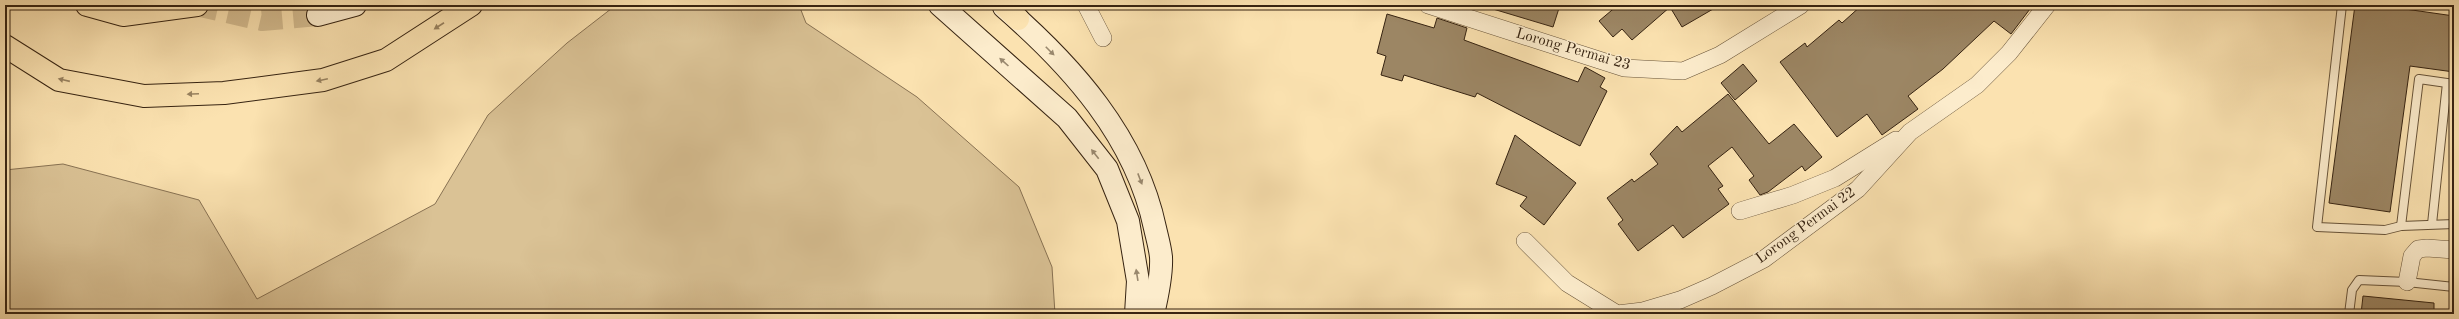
<svg xmlns="http://www.w3.org/2000/svg" width="2459" height="319" font-family="'Old Standard TT',serif">
	<style>
		.green { fill: #dac295; stroke: #887253 }
		.building { fill: #9c8664; stroke: #362311 }
		.lines { fill: none; stroke-linecap: round; stroke-linejoin: round }
		.secondary-tunnel { stroke: #d4bc90; stroke-width: 22; stroke-dasharray: 22 11; stroke-linecap: butt }
		.lane-casing { stroke: #675339; stroke-width: 10 }
		.street-casing { stroke: #675339; stroke-width: 18 }
		.secondary-casing { stroke: #362311; stroke-width: 24 }
		.highway-casing { stroke: #362311; stroke-width: 24 }
		.lane { stroke: #fceccc; stroke-width: 8 }
		.street { stroke: #fceccc; stroke-width: 17 }
		.secondary { stroke: #fceccc; stroke-width: 22 }
		.highway { stroke: #fbe2b0; stroke-width: 22 }
		.oneway { fill: #988260 }
		.oneway2 { fill: #99886e }
		.labels { text-anchor: middle; dominant-baseline: central; stroke-width: 3; stroke-linejoin: round; paint-order: stroke }
		.street-label { font-size: 15px; fill: #362311; stroke: #fceccc }
	</style>
	<rect width="100%" height="100%" fill="#fbe2b0"/>
	<filter id="stains"><feTurbulence type="fractalNoise" baseFrequency=".005" numOctaves="4"/><feColorMatrix values="0 0 0 0 .2 0 0 0 0 .09 0 0 0 0 .02 0 0 0 .5 -.17"/></filter>
	<radialGradient id="worn" r=".72"><stop offset=".6" stop-color="#630" stop-opacity="0"/><stop offset="1" stop-color="#630" stop-opacity=".3"/></radialGradient>
	<!-- green -->
	<polygon class="green" points="616,5 799,5 806,23 917,97 1019,187 1052,267 1055,314 5,314 5,170 63,164 199,200 257,299 435,204 488,115 567,43"/>
	<!-- building -->
	<g class="building">
		<polygon points="1493,5 1560,5 1553,27 1493,9"/>
		<polygon points="1618,5 1720,5 1682,27 1670,7 1632,40 1622,29 1613,37 1599,21"/>
		<polygon points="1862,5 2033,5 2011,34 1994,21 1943,69 1908,96 1918,109 1882,135 1867,114 1837,137 1780,62 1805,43 1807,47 1839,20 1842,23"/>
		<polygon points="2355,5 2377,5 2454,16 2454,72 2410,66 2390,212 2329,203"/>
		<polygon points="1387,14 1434,28 1437,18 1467,28 1464,40 1578,82 1585,67 1605,78 1600,87 1607,91 1580,146 1477,93 1475,97 1404,75 1402,81 1381,75 1386,56 1377,53"/>
		<polygon points="1743,64 1757,81 1735,100 1721,83"/>
		<polygon points="1728,94 1769,144 1794,124 1822,157 1805,171 1802,166 1768,192 1760,195 1749,180 1754,176 1732,147 1708,166 1723,186 1718,189 1729,204 1683,238 1673,225 1638,251 1618,224 1623,220 1607,198 1632,179 1634,182 1658,164 1650,154 1677,126 1682,132"/>
		<polygon points="1515,135 1576,183 1544,225 1520,206 1527,197 1496,184"/>
		<polygon points="2363,296 2434,303 2434,314 2361,314"/>
	</g>
	<g class="lines">
		<!-- secondary-tunnel -->
		<polyline class="secondary-tunnel" points="196,5 262,20 318,15"/>
		<defs>
			<g id="lane">
				<polyline points="2342,5 2317,227 2385,230 2401,226 2454,224"/>
				<polyline points="2432,224 2447,83 2454,85"/>
				<polyline points="2401,226 2419,79 2447,83"/>
				<polyline points="2349,314 2352,290 2359,280 2407,282 2454,287"/>
			</g>
			<g id="street">
				<polyline points="1086,5 1103,38"/>
				<polyline points="1428,5 1624,68 1683,71 1720,55 1801,5"/>
				<polyline points="1740,211 1793,195 1835,178 1896,140"/>
				<polyline points="1525,241 1567,283 1617,314 1643,311 1680,300 1712,286 1764,259 1858,189 1910,132 1977,85 2009,53 2047,5"/>
				<polyline points="2407,282 2412,256 2418,249 2427,248 2454,250"/>
			</g>
			<g id="secondary">
				<polyline points="940,5 1067,118 1107,169 1128,221 1138,281 1136,314"/>
				<path d="M 1004,7 C 1072,66 1136,137 1155,228 C 1157,237 1160,247 1161,257 C 1162,275 1157,297 1153,314"/>
				<polyline points="318,15 355,5"/>
			</g>
			<g id="highway">
				<polyline points="87,5 123,15 197,5"/>
				<polyline points="1004,5 1018,19"/>
				<polyline points="5,46 59,80 144,96 224,93 323,80 386,60 471,5"/>
			</g>
		</defs>
		<!-- lane casing -->
		<use href="#lane" class="lane-casing"/>
		<!-- street casing -->
		<use href="#street" class="street-casing"/>
		<!-- secondary casing -->
		<use href="#secondary" class="secondary-casing"/>
		<!-- highway casing -->
		<use href="#highway" class="highway-casing"/>
		<!-- lane -->
		<use href="#lane" class="lane"/>
		<!-- street -->
		<use href="#street" class="street"/>
		<!-- secondary -->
		<use href="#secondary" class="secondary"/>
		<!-- highway -->
		<use href="#highway" class="highway"/>
	</g>
	<!-- one-way arrows -->
	<defs><path id="oneway-solid" d="M-6-.8H1V-3.2L6.5 0L1 3.2V.8H-6Z"/></defs>
	<g class="oneway">
		<use href="#oneway-solid" transform="translate(439 26) rotate(147)"/>
		<use href="#oneway-solid" transform="translate(64 80) rotate(-167)"/>
		<use href="#oneway-solid" transform="translate(322 80) rotate(168)"/>
		<use href="#oneway-solid" transform="translate(193 94) rotate(178)"/>
	</g>
	<g class="oneway2">
		<use href="#oneway-solid" transform="translate(1050 51) rotate(45)"/>
		<use href="#oneway-solid" transform="translate(1004 62) rotate(-138)"/>
		<use href="#oneway-solid" transform="translate(1095 154) rotate(-128)"/>
		<use href="#oneway-solid" transform="translate(1140 179) rotate(69)"/>
		<use href="#oneway-solid" transform="translate(1137 275) rotate(-99)"/>
	</g>
	<g class="labels">
		<!-- street labels -->
		<g class="street-label">
			<text transform="translate(1573 50) rotate(16)">Lorong Permai 23</text>
			<text transform="translate(1806 226) rotate(-36)">Lorong Permai 22</text>
		</g>
	</g>
	<!-- margin -->
	<rect width="2459" height="319" fill="none" stroke="#fbe2b0" stroke-width="20"/>
	<rect x="6" y="6" width="2447" height="307" fill="none" stroke="#362311" stroke-width="2"/>
	<rect x="10" y="10" width="2439" height="299" fill="none" stroke="#362311"/>
	<rect width="100%" height="100%" filter="url(#stains)"/>
	<rect width="100%" height="100%" fill="url(#worn)"/>
</svg>
